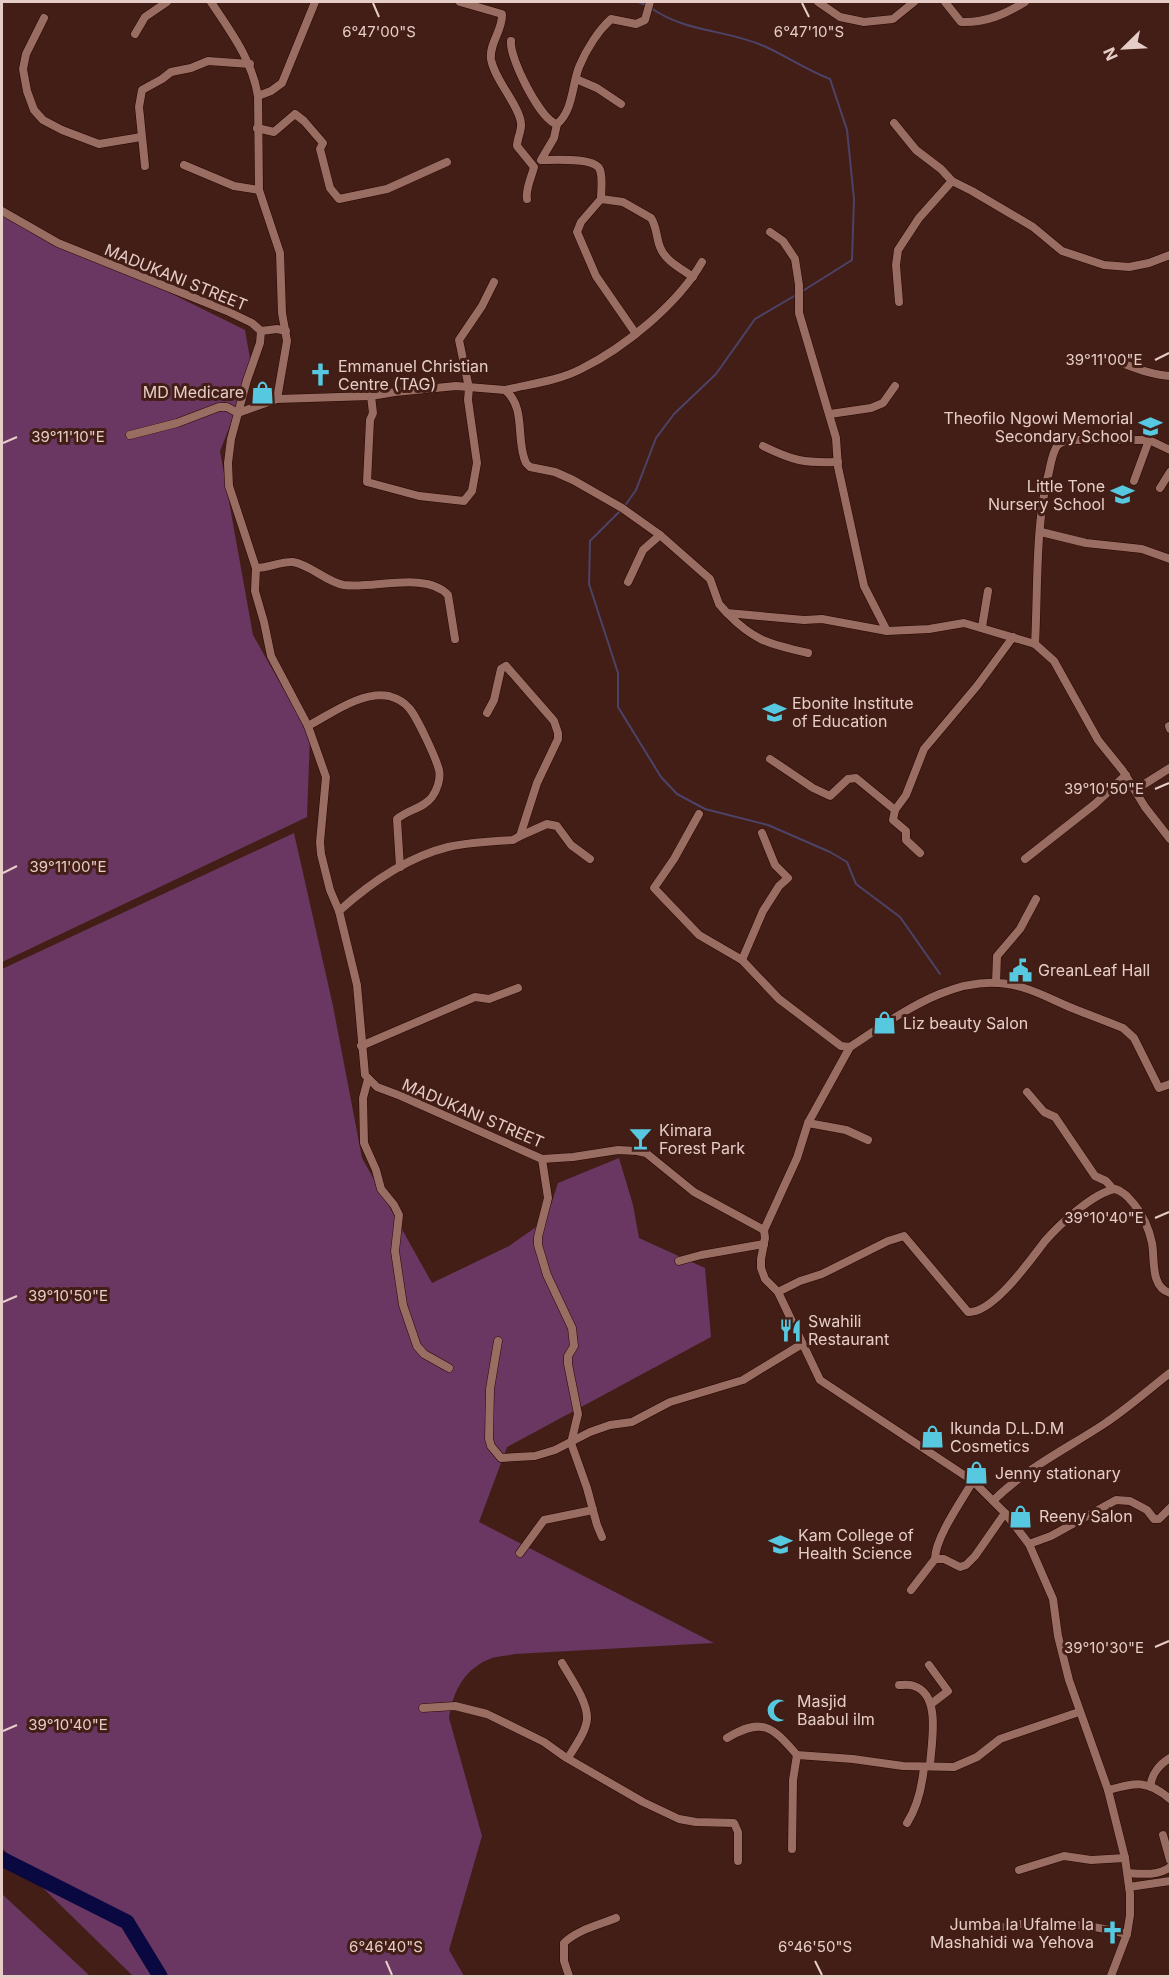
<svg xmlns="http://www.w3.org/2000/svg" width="1172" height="1978" font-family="Inter,sans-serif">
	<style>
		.green { fill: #693761 }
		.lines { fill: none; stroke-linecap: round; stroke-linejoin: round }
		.stream { stroke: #4c4368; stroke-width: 2 }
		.river { stroke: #0a0840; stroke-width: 15 }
		.minor-casing { stroke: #280602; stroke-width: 9 }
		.minor { stroke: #996d62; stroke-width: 8 }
		.ticks { fill: none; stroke: #e6cdc7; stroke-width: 2 }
		.labels { text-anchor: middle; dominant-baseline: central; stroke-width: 6; stroke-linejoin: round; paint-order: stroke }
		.street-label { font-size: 16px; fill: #e6cdc7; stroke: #431e16 }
		.poi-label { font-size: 16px; fill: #e6cdc7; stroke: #431e16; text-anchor: start }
		.ticks-label { font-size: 15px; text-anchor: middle; fill: #e6cdc7; stroke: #431e16; stroke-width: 6; stroke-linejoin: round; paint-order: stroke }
	</style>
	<rect width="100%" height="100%" fill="#431e16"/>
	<!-- green -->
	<g class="green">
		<polygon points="2,215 152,284 245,330 252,370 220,451 253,635 310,736 307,817 2,962"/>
		<path d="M 294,833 L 333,1006 L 362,1158 L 432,1283 L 509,1246 L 546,1220 L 558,1183 L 619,1158 L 633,1205 L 639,1238 L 705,1268 L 711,1337 L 507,1447 L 479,1522 L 714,1643 L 515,1654 C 506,1656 495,1656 487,1660 C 462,1672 453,1693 449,1718 L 482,1836 L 449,1950 L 464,1976 L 133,1976 L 2,1848 L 2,969 Z"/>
		<polygon points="2,1894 90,1976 2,1976"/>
	</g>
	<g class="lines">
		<!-- stream -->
		<g class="stream">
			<polyline points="638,2 646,5"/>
			<path d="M 651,8 C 687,33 725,29 764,46 C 786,56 807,70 830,79 L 847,130 L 854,199 L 852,260 L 801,292"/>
			<polyline points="624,507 636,490 656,438 674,414 716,374 755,319 796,295"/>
			<polyline points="620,511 590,541 589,584 618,673 618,707 661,777 677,794 705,809 768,825 830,852 847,862 856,884 900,917 940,974"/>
		</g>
		<!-- river -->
		<polyline class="river" points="2,1859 127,1922 160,1976"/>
		<defs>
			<g id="minor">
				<path d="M 211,2 C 231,32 252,60 258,96 L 259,190 L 280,253 L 282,313 L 287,341 L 277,399"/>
				<path d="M 460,2 L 502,14 C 503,30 489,43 491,59 C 494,79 519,105 521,123 C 522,130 517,139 517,146 L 534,167 C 532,176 525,190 527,199"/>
				<polyline points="818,2 840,17 864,22 893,19 914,2"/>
				<path d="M 945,2 L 961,22 C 986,23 1005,14 1025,2"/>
				<polyline points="44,18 26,54 23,69 27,91 34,110 43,120 62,130 99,144 141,137"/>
				<polyline points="135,34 145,17 167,2"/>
				<path d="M 511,41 C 509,58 541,121 557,124 C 573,111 572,85 579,67 C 586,50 598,31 611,19 L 636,24 L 645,20 L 650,2"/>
				<polyline points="576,79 597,88 621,104"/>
				<polyline points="258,96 271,91 282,83 315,2"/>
				<polyline points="894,123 916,150 941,169 952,181 919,218 898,250 896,265 899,302"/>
				<path d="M 557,124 L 554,138 L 541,160 C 554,160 596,157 600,170 C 603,178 601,191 601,199"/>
				<polyline points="257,128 274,132 295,114 304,121 323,143 320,149 330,188 339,199 387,189 447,162"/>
				<polyline points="184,165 234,186 259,190"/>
				<polyline points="145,166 139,107 142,90 162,79 171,72 191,68 208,61 250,64"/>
				<polyline points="952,181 972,191 1033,227 1062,251 1104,265 1129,267 1149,263 1170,255"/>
				<polyline points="2,211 58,243 227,311 252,323 261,331 260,343 247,380 231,439 228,463 229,486 256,568 255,591 264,622 271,656 308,726 326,777 320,842 321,854 330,890 339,911 357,985 365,1075 377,1087 401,1096 542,1159 573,1157 618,1150 637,1151 646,1153 694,1192 764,1230 765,1238 761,1259 761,1268 765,1279 778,1292 820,1380 973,1481 1005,1513 1029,1544 1053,1599 1058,1636 1069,1680 1108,1790 1125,1858 1130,1894 1130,1915 1127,1934 1111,1976"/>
				<polyline points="770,232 783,241 795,259 799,285 799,313 836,438 838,467 864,586 887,631"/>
				<polyline points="261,331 277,329 286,331"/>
				<path d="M 636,334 L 596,276 L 577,232 L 581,222 L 601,199 L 623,202 L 651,218 C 657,227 656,237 660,247 C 665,261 682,269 693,277"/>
				<path d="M 1099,356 C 1122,361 1146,375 1170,376"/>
				<path d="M 505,390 C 530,384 558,381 581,369 C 624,348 678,304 702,262"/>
				<polyline points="371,396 373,413 370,420 367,482 419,496 464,501 472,491 477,463 468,400 469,388 459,340 482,306 494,282"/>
				<polyline points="830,414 871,408 883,403 895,386"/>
				<path d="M 130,435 L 177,423 L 219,407 L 227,407 L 238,413 L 277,399 L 371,396 L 395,392 L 456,386 L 505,390 C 527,408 515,440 526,463 L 530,467 L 555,472 L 573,480 L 622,508 L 660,535 L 710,579 L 719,604 L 727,613 L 804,620 L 822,619 L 887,631 L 929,629 L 964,623 L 1035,644 L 1054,661 L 1098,740 L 1123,771 L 1145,807 L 1170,839"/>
				<path d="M 763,446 C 794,461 803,463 838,462"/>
				<polyline points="1134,481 1149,440 1170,450"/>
				<polyline points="1160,488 1170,472"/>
				<polyline points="1041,532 1086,543 1142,549 1170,559"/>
				<path d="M 256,568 C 269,568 281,561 293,562 C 311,565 326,582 344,585 C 373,589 427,571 448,595 L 455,639"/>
				<polyline points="628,582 643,550 660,535"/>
				<path d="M 727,613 C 755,642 771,644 808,653"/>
				<polyline points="982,627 988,591"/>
				<path d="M 1035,644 C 1038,590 1035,524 1049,472 C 1051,463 1052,454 1057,446 C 1062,440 1067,441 1074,440 L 1149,440"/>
				<path d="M 308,726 C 331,714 361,691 389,696 C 396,698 404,702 409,708 C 417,717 436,758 439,770 C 441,779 437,790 432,797 C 424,808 407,810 397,819 L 400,867"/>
				<polyline points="1169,726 1170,729"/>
				<polyline points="770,759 813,788 830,796 848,779 856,778 895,810"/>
				<polyline points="1135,790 1170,768"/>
				<path d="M 699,814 L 674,859 L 654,888 L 699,935 L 742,960 L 779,999 L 841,1046 L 850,1047 C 899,1015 959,968 1021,987 C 1039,992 1055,1001 1072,1008 C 1089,1015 1106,1021 1123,1028 L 1134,1038 L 1159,1088 L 1170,1084"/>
				<polyline points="520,836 547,824 557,826 571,845 590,859"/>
				<polyline points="920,853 906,840 906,831 893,820 895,810 906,795 924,749 977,686 1013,637"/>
				<polyline points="1025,859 1095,804 1126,775"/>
				<path d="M 339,911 C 369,884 408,857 448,847 C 469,842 491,841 513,840 L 520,836 L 537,783 L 558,739 L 558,733 L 554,721 L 506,666 L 501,669 L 494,700 L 487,713"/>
				<polyline points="742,960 763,911 779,886 788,878 775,865 762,833"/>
				<polyline points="996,983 997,956 1020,929 1036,899"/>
				<polyline points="361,1046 475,997 489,999 518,988"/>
				<polyline points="368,1079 363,1098 364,1143 376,1170 381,1189 394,1205 399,1215 395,1251 403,1305 417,1346 424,1354 449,1368"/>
				<polyline points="1027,1092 1044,1112 1055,1117 1095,1176 1106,1181 1113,1189"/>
				<polyline points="808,1123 846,1130 868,1140"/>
				<polyline points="542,1159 548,1198 538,1237 538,1245 547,1275 572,1328 574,1346 568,1356 568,1364 578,1414 571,1443 587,1488 597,1525 602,1537"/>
				<polyline points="764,1230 797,1158 808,1123 850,1047"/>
				<polyline points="679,1261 701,1255 764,1244"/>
				<path d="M 778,1292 L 800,1281 L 822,1274 L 888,1241 L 904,1236 L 968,1312 C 993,1314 1031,1259 1045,1241 C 1060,1224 1093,1193 1115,1189 C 1123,1191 1128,1197 1134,1204 C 1143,1215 1149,1229 1152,1243 C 1155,1259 1150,1287 1170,1293"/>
				<polyline points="498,1341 490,1389 489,1439 491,1446 501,1458 535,1456 555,1450 590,1432 610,1425 632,1422 670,1402 743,1380 802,1344"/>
				<path d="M 993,1501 C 1025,1469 1066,1449 1104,1424 C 1127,1409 1148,1390 1170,1373"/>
				<polyline points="1029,1544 1051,1536 1116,1500 1130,1501 1147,1510 1154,1519 1159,1519 1170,1508"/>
				<polyline points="520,1553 544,1520 593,1510"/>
				<path d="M 935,1559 C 935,1538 962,1500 973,1481"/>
				<polyline points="911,1590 935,1559 944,1559 960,1567 966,1565 975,1556 1005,1513"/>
				<path d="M 562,1663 C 570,1677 588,1702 587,1719 C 586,1732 575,1746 568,1758"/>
				<polyline points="929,1665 948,1691 931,1704"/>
				<path d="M 899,1685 C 903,1685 910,1684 914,1686 C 942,1695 931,1744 930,1766"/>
				<polyline points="423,1708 455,1706 487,1714 544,1742 565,1757 643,1802 679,1819 696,1822 734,1823 738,1832 738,1861"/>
				<path d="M 727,1738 C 762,1717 772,1726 797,1755 L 853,1759 L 903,1766 L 954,1767 L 977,1757 L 1000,1739 L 1079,1712"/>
				<path d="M 1151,1787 C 1150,1775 1160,1764 1170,1758"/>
				<path d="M 1108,1790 C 1135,1783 1147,1779 1170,1799"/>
				<path d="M 907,1823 C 918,1806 922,1787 924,1767"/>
				<polyline points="1163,1835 1170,1860"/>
				<polyline points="792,1849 793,1780 797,1755"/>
				<polyline points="1019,1870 1064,1856 1091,1860 1125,1858"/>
				<path d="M 1128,1873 C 1141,1874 1159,1876 1170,1867"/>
				<polyline points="1129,1887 1170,1881"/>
				<path d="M 1003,1927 C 1012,1926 1021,1923 1030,1923 C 1064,1922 1095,1926 1127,1934"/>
				<path d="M 569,1976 L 564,1961 L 564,1943 C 577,1930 599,1925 616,1918"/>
			</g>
		</defs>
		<!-- minor casing -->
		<use href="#minor" class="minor-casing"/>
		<!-- minor -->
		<use href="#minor" class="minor"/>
	</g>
	<!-- ticks -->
	<path class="ticks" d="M 373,3 L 379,17M 802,3 L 809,17M 1155,360 L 1169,353M 3,443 L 17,437M 1155,789 L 1169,783M 3,873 L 17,866M 1155,1218 L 1169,1212M 3,1302 L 17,1296M 1155,1647 L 1169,1641M 3,1731 L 17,1725M 386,1961 L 392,1975M 815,1961 L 822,1975"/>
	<!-- icons -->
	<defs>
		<symbol id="church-bare" viewBox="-9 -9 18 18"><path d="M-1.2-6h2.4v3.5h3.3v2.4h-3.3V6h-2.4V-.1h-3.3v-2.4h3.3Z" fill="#56c9e1" stroke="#431e16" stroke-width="2.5" paint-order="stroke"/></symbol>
		<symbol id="shop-bare" viewBox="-9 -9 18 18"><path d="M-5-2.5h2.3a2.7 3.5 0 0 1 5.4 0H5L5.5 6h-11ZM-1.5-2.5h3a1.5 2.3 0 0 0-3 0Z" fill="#56c9e1" stroke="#431e16" stroke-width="2.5" paint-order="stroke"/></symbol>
		<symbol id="school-bare" viewBox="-9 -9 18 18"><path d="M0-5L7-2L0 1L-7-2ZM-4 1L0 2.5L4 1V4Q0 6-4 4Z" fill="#56c9e1" stroke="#431e16" stroke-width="2.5" paint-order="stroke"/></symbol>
		<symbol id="university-bare" viewBox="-9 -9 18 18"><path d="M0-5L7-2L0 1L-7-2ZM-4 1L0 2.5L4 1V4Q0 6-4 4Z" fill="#56c9e1" stroke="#431e16" stroke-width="2.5" paint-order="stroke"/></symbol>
		<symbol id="civic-bare" viewBox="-9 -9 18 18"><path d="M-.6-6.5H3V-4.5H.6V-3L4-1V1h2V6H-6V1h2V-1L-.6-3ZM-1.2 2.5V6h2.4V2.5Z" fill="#56c9e1" stroke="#431e16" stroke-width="2.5" paint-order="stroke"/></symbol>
		<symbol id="bar-bare" viewBox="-9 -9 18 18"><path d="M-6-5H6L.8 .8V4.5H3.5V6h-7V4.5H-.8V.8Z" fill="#56c9e1" stroke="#431e16" stroke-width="2.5" paint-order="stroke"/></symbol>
		<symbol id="restaurant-bare" viewBox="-9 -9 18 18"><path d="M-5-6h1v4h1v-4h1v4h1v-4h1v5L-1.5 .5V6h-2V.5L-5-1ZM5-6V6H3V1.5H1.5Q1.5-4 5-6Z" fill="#56c9e1" stroke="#431e16" stroke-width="2.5" paint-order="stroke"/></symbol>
		<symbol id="mosque-bare" viewBox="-9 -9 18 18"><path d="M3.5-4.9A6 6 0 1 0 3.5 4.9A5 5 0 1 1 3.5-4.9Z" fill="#56c9e1" stroke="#431e16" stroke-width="2.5" paint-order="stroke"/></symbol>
	</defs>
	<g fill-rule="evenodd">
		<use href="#church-bare" x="304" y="358" width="33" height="33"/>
		<use href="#shop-bare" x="246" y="376" width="33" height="33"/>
		<use href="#school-bare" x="1134" y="410" width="33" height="33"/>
		<use href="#school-bare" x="1106" y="478" width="33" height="33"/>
		<use href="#university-bare" x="758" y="696" width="33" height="33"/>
		<use href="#civic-bare" x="1004" y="954" width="33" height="33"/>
		<use href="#shop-bare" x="868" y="1006" width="33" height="33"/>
		<use href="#bar-bare" x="624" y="1122" width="33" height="33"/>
		<use href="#restaurant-bare" x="774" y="1314" width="33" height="33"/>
		<use href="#shop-bare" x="916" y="1420" width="33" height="33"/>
		<use href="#shop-bare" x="960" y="1456" width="33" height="33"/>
		<use href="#shop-bare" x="1004" y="1500" width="33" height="33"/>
		<use href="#university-bare" x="764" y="1528" width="33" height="33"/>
		<use href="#mosque-bare" x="762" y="1694" width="33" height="33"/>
		<use href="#church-bare" x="1096" y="1916" width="33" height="33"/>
	</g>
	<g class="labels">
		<!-- street labels -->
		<g class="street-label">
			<text transform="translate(176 277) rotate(22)">MADUKANI STREET</text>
			<text transform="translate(473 1113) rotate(23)">MADUKANI STREET</text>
		</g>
		<!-- poi labels -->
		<g class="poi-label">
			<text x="338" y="366">Emmanuel Christian<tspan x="338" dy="18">Centre (TAG)</tspan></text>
			<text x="244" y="392" text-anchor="end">MD Medicare</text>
			<text x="1133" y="418" text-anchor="end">Theofilo Ngowi Memorial<tspan x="1133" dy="18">Secondary School</tspan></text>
			<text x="1105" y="486" text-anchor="end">Little Tone<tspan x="1105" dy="18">Nursery School</tspan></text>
			<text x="792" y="703">Ebonite Institute<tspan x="792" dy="18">of Education</tspan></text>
			<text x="1038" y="970">GreanLeaf Hall</text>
			<text x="903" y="1023">Liz beauty Salon</text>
			<text x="659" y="1130">Kimara<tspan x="659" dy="18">Forest Park</tspan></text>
			<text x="808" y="1321">Swahili<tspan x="808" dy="18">Restaurant</tspan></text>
			<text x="950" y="1428">Ikunda D.L.D.M<tspan x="950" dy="18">Cosmetics</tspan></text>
			<text x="995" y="1473">Jenny stationary</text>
			<text x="1039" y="1516">Reeny Salon</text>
			<text x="798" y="1535">Kam College of<tspan x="798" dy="18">Health Science</tspan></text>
			<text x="797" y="1701">Masjid<tspan x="797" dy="18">Baabul ilm</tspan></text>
			<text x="1094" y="1924" text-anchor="end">Jumba la Ufalme la<tspan x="1094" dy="18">Mashahidi wa Yehova</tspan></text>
		</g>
	</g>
	<g class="ticks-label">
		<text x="379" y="37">6°47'00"S</text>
		<text x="809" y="37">6°47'10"S</text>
		<text x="1104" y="365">39°11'00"E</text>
		<text x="68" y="442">39°11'10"E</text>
		<text x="1104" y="794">39°10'50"E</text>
		<text x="68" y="872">39°11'00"E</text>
		<text x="1104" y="1223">39°10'40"E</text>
		<text x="68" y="1301">39°10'50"E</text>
		<text x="1104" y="1653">39°10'30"E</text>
		<text x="68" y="1730">39°10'40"E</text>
		<text x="386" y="1952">6°46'40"S</text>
		<text x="815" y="1952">6°46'50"S</text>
	</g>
	<!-- border -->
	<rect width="1172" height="1978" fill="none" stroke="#e6cdc7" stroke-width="6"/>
	<!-- north arrow -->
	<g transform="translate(1124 48) rotate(246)" stroke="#431e16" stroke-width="4.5" paint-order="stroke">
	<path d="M0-4.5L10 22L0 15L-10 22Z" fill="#e6cdc7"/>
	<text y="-9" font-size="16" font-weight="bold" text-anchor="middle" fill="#e6cdc7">N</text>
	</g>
</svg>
